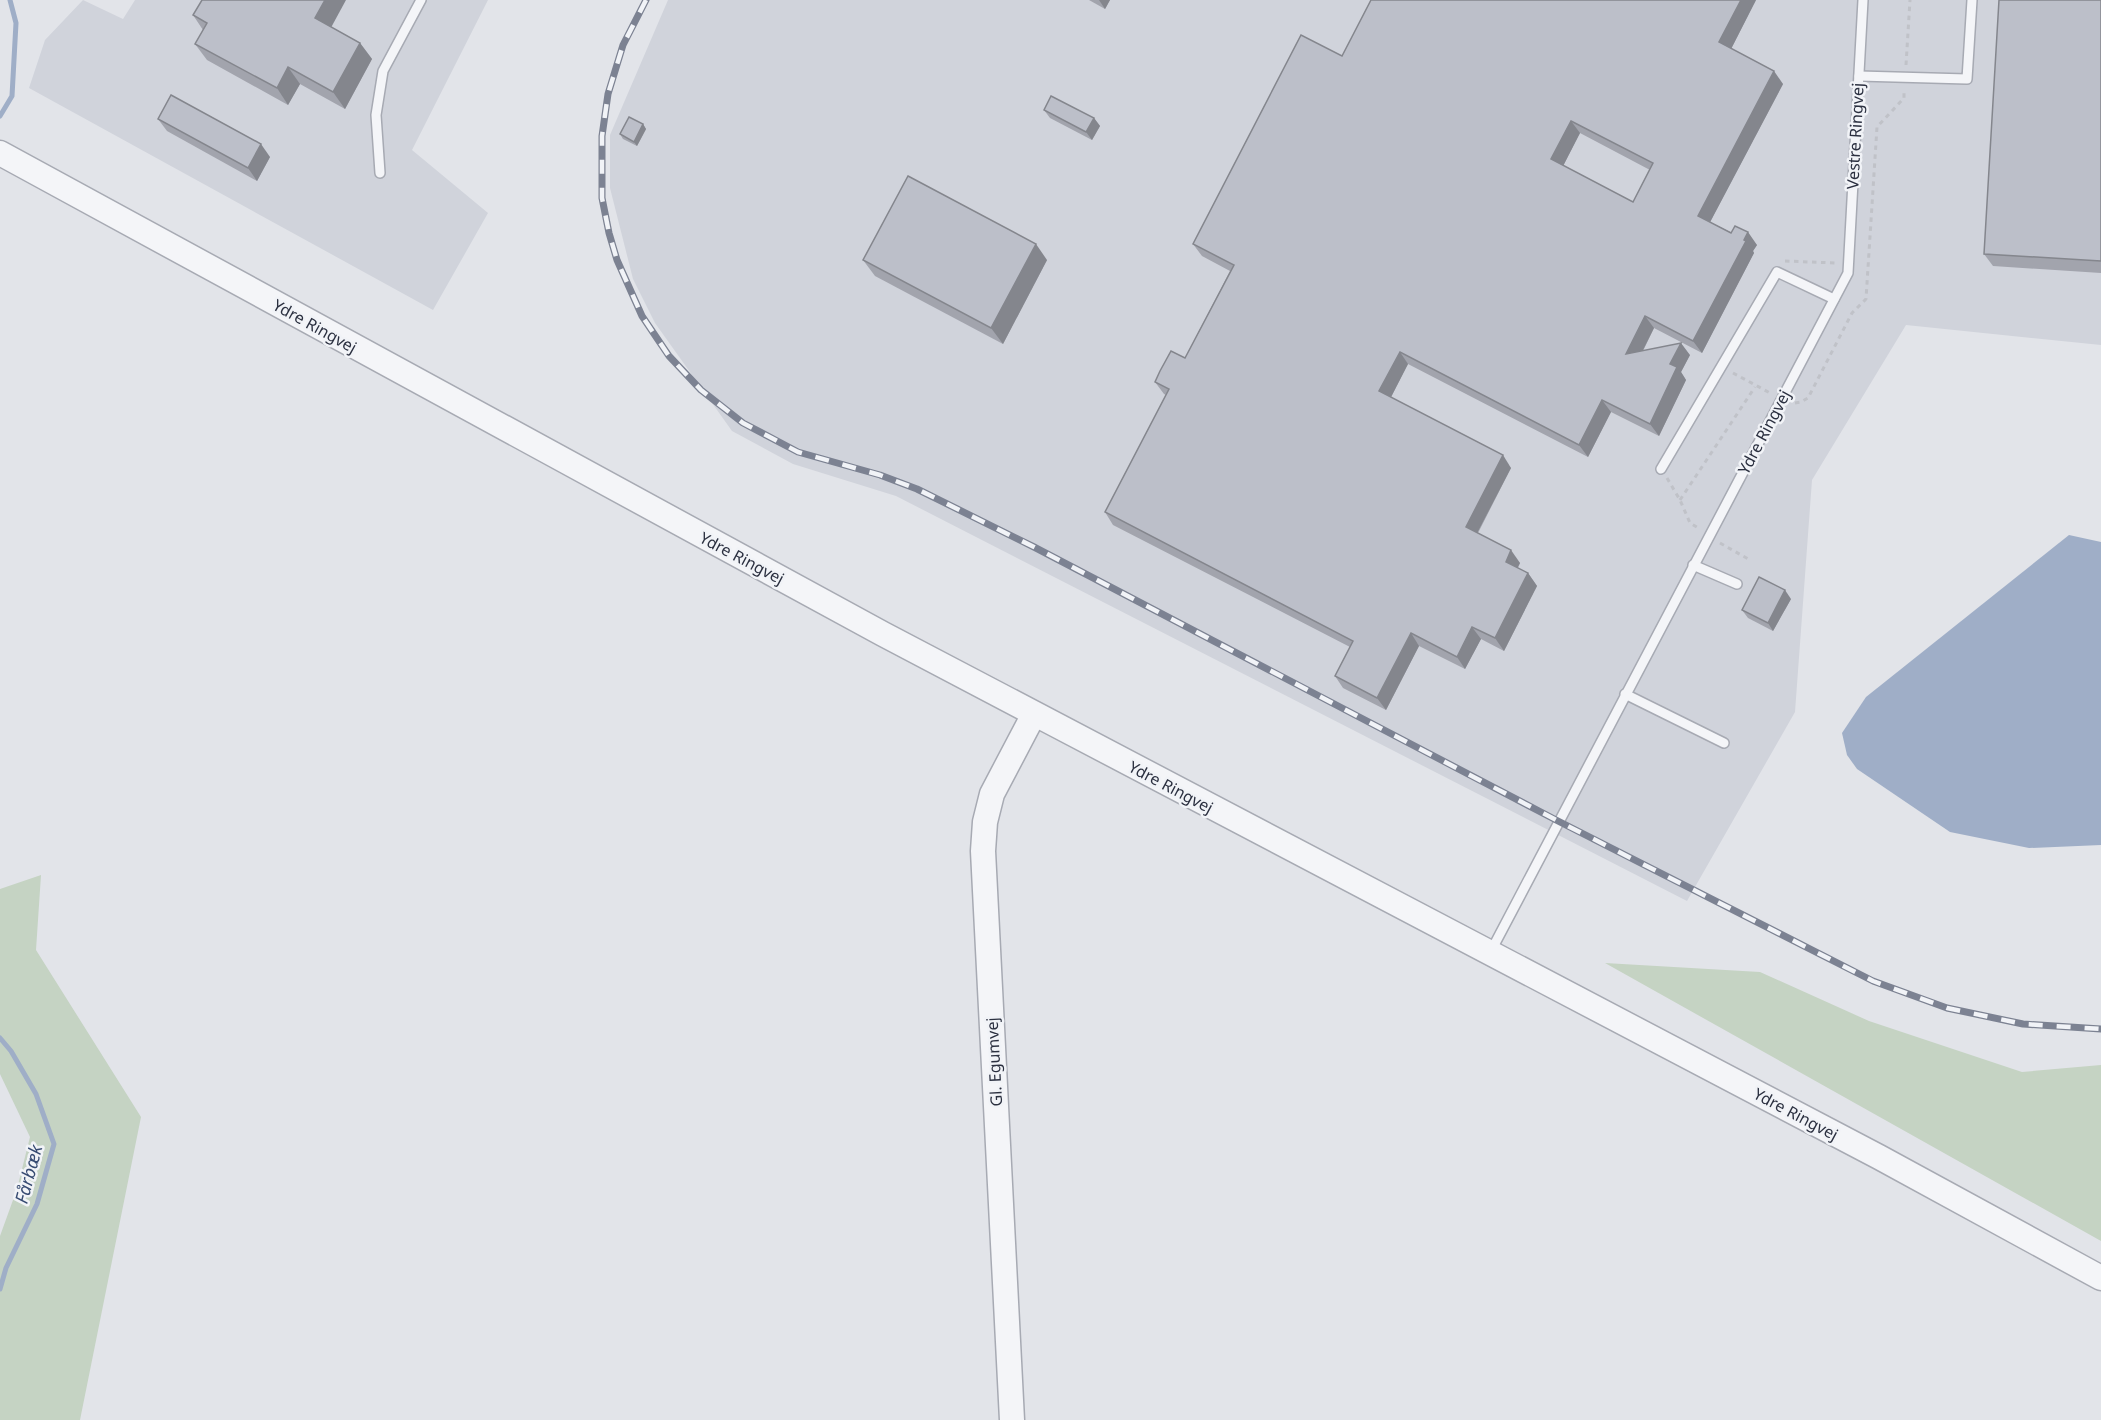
<svg xmlns="http://www.w3.org/2000/svg" width="2101" height="1420" font-family="'Noto Sans',sans-serif">
	<style>
		.built { fill: #d0d3db }
		.green { fill: #c5d3c3 }
		.water { fill: #9faec7 }
		.lines { fill: none; stroke-linecap: round; stroke-linejoin: round }
		.stream { stroke: #9faec7; stroke-width: 5 }
		.service-casing { stroke: #a7aab3; stroke-width: 12 }
		.tertiary-casing { stroke: #a7aab3; stroke-width: 27 }
		.path { stroke: #c0c2c8; stroke-width: 3; stroke-dasharray: 4.5 4.5; stroke-linecap: butt }
		.service { stroke: #f4f5f8; stroke-width: 9 }
		.tertiary { stroke: #f4f5f8; stroke-width: 24 }
		.rail-casing { stroke: #7c8292; stroke-width: 7 }
		.rail { stroke: #f1f3f7; stroke-width: 4.5; stroke-dasharray: 14; stroke-linecap: butt }
		.wall { fill: #a2a4ad; fill-rule: evenodd }
		.shaded-wall { fill: #84868d }
		.building { fill: #bcbfc9; stroke: #84868d; stroke-width: 1.5; fill-rule: evenodd }
		.labels { text-anchor: middle; dominant-baseline: central; stroke-width: 5; stroke-linejoin: round; paint-order: stroke }
		.street-label { font-size: 16px; fill: #2b3040; stroke: #f1f3f7 }
		.water-label { font-size: 18px; font-style: italic; fill: #374b72; stroke: #f1f3f7 }
	</style>
	<rect width="100%" height="100%" fill="#e2e4e9"/>
	<!-- built -->
	<g class="built">
		<polygon points="83,0 123,19 135,0 488,0 412,150 488,213 433,310 29,88 45,40"/>
		<polygon points="668,0 2101,0 2101,345 1906,325 1812,480 1795,712 1687,901 896,496 793,464 732,431 655,323 633,279 610,188 610,135"/>
	</g>
	<!-- green -->
	<g class="green">
		<polygon points="41,875 36,950 141,1117 80,1420 0,1420 0,1236 17,1189 30,1137 0,1074 0,889"/>
		<polygon points="1605,963 1760,972 1869,1021 2022,1072 2101,1065 2101,1241"/>
	</g>
	<!-- water -->
	<polygon class="water" points="2069,535 2101,542 2101,845 2029,848 1950,832 1857,769 1847,755 1842,733 1866,697"/>
	<g class="lines">
		<!-- stream -->
		<g class="stream">
			<polyline points="0,116 12,96 16,23 10,0"/>
			<polyline points="0,1038 11,1051 36,1094 54,1144 37,1204 6,1268 0,1289"/>
		</g>
		<defs>
			<g id="service">
				<polyline points="1859,76 1967,79 1972,0"/>
				<polyline points="380,173 376,115 383,71 421,0"/>
				<polyline points="1661,469 1777,272 1834,299"/>
				<polyline points="1693,565 1737,584"/>
				<polyline points="1625,694 1724,743"/>
				<polyline points="1491,951 1848,273 1863,0"/>
			</g>
			<g id="tertiary">
				<polyline points="0,153 883,634 1879,1157 2101,1278"/>
				<polyline points="1012,1420 983,851 985,822 992,794 1034,714"/>
			</g>
		</defs>
		<!-- service casing -->
		<use href="#service" class="service-casing"/>
		<!-- tertiary casing -->
		<use href="#tertiary" class="tertiary-casing"/>
		<!-- path -->
		<g class="path">
			<polyline points="1906,65 1910,0"/>
			<polyline points="1785,261 1835,263"/>
			<polyline points="1733,373 1772,394"/>
			<polyline points="1795,403 1801,402 1808,398 1852,313 1866,299 1877,127 1904,98 1904,90"/>
			<polyline points="1667,478 1680,500 1690,523 1700,529"/>
			<polyline points="1680,500 1755,387"/>
			<polyline points="1720,543 1750,560"/>
		</g>
		<!-- service -->
		<use href="#service" class="service"/>
		<!-- tertiary -->
		<use href="#tertiary" class="tertiary"/>
		<defs>
			<polyline id="rail" points="646,0 623,45 608,94 602,136 602,198 609,233 617,260 642,316 669,356 701,390 743,423 798,452 880,475 917,489 1034,547 1558,821 1873,981 1947,1008 2023,1024 2101,1029"/>
		</defs>
		<!-- rail casing -->
		<use href="#rail" class="rail-casing"/>
		<!-- rail -->
		<use href="#rail" class="rail"/>
	</g>
	<!-- wall -->
	<g class="wall">
		<polygon points="1089,0 1110,0 1105,9"/>
		<path d="M 1756,0 L 1731,49 L 1783,84 L 1710,222 L 1757,245 L 1753,251 L 1754,253 L 1702,353 L 1654,328 L 1643,351 L 1690,355 L 1681,372 L 1686,380 L 1659,436 L 1611,412 L 1588,457 L 1408,364 L 1391,397 L 1511,468 L 1478,533 L 1520,563 L 1518,568 L 1528,573 L 1537,586 L 1504,651 L 1481,639 L 1465,669 L 1419,646 L 1386,710 L 1343,688 L 1335,676 L 1350,647 L 1113,525 L 1105,512 L 1166,395 L 1164,394 L 1155,382 L 1185,358 L 1230,271 L 1202,256 L 1193,244 L 1342,56 ZM 1580,133 L 1650,170 L 1633,202 L 1563,166 Z"/>
		<polygon points="2101,0 2101,273 1993,266 1984,254"/>
		<polygon points="193,15 331,27 360,43 372,59 345,109 300,84 288,105 207,60 195,44 203,30"/>
		<polygon points="1044,110 1094,118 1100,126 1092,140 1050,118"/>
		<polygon points="158,119 270,157 257,181 167,131"/>
		<polygon points="643,124 646,129 637,146 623,139 620,134"/>
		<polygon points="863,260 1047,260 1003,344 875,276"/>
		<polygon points="1791,599 1773,631 1748,618 1742,610"/>
	</g>
	<!-- shaded-wall -->
	<g class="shaded-wall">
		<polygon points="325,0 346,0 327,35 315,18"/>
		<polygon points="1099,0 1110,0 1105,9"/>
		<polygon points="1741,0 1756,0 1728,55 1719,42"/>
		<polygon points="360,43 372,59 345,109 333,92"/>
		<polygon points="288,67 300,84 288,105 277,88"/>
		<polygon points="1774,71 1783,84 1707,228 1698,216"/>
		<polygon points="1094,118 1100,126 1092,140 1086,132"/>
		<polygon points="1571,121 1580,133 1560,172 1551,159"/>
		<polygon points="643,124 646,129 637,146 634,142"/>
		<polygon points="261,144 270,157 257,181 248,168"/>
		<polygon points="1748,232 1757,245 1753,251 1754,253 1702,353 1693,341"/>
		<polygon points="1036,244 1047,260 1003,344 991,328"/>
		<polygon points="1645,316 1654,328 1635,366 1626,354"/>
		<polygon points="1681,343 1690,355 1681,372 1686,380 1659,436 1650,424 1670,364"/>
		<polygon points="1400,352 1408,364 1388,403 1379,391"/>
		<polygon points="1602,400 1611,412 1588,457 1579,445"/>
		<polygon points="1503,455 1511,468 1474,539 1466,527"/>
		<polygon points="1511,550 1520,563 1514,574 1506,562"/>
		<polygon points="1528,573 1537,586 1504,651 1495,638"/>
		<polygon points="1785,590 1791,599 1773,631 1768,623"/>
		<polygon points="1472,627 1481,639 1465,669 1457,657"/>
		<polygon points="1411,633 1419,646 1386,710 1377,698"/>
	</g>
	<!-- building -->
	<g class="building">
		<polygon points="202,0 325,0 315,18 360,43 333,92 288,67 277,88 195,44 207,23 193,15"/>
		<path d="M 1371,0 L 1741,0 L 1719,42 L 1774,71 L 1698,216 L 1731,233 L 1735,226 L 1748,232 L 1744,240 L 1746,241 L 1693,341 L 1645,316 L 1626,354 L 1681,343 L 1670,364 L 1677,367 L 1650,424 L 1602,400 L 1579,445 L 1400,352 L 1379,391 L 1503,455 L 1466,527 L 1511,550 L 1506,562 L 1528,573 L 1495,638 L 1472,627 L 1457,657 L 1411,633 L 1377,698 L 1335,676 L 1353,641 L 1105,512 L 1169,389 L 1155,382 L 1160,371 L 1171,351 L 1185,358 L 1234,265 L 1193,244 L 1301,35 L 1342,56 ZM 1571,121 L 1653,163 L 1633,202 L 1551,159 Z"/>
		<polygon points="1999,0 2101,0 2101,261 1984,254"/>
		<polygon points="171,95 261,144 248,168 158,119"/>
		<polygon points="1051,96 1094,118 1086,132 1044,110"/>
		<polygon points="629,117 643,124 634,142 620,134"/>
		<polygon points="908,176 1036,244 991,328 863,260"/>
		<polygon points="1759,577 1785,590 1768,623 1742,610"/>
	</g>
	<g class="labels">
		<!-- street labels -->
		<g class="street-label">
			<text transform="translate(1855 136) rotate(-87)">Vestre Ringvej</text>
			<text transform="translate(315 326) rotate(29)">Ydre Ringvej</text>
			<text transform="translate(1764 432) rotate(-62)">Ydre Ringvej</text>
			<text transform="translate(742 558) rotate(28)">Ydre Ringvej</text>
			<text transform="translate(1171 787) rotate(28)">Ydre Ringvej</text>
			<text transform="translate(994 1062) rotate(-93)">Gl. Egumvej</text>
			<text transform="translate(1796 1114) rotate(28)">Ydre Ringvej</text>
		</g>
		<!-- water labels -->
		<g class="water-label">
			<text transform="translate(28 1174) rotate(-75)">Fårbæk</text>
		</g>
	</g>
</svg>
